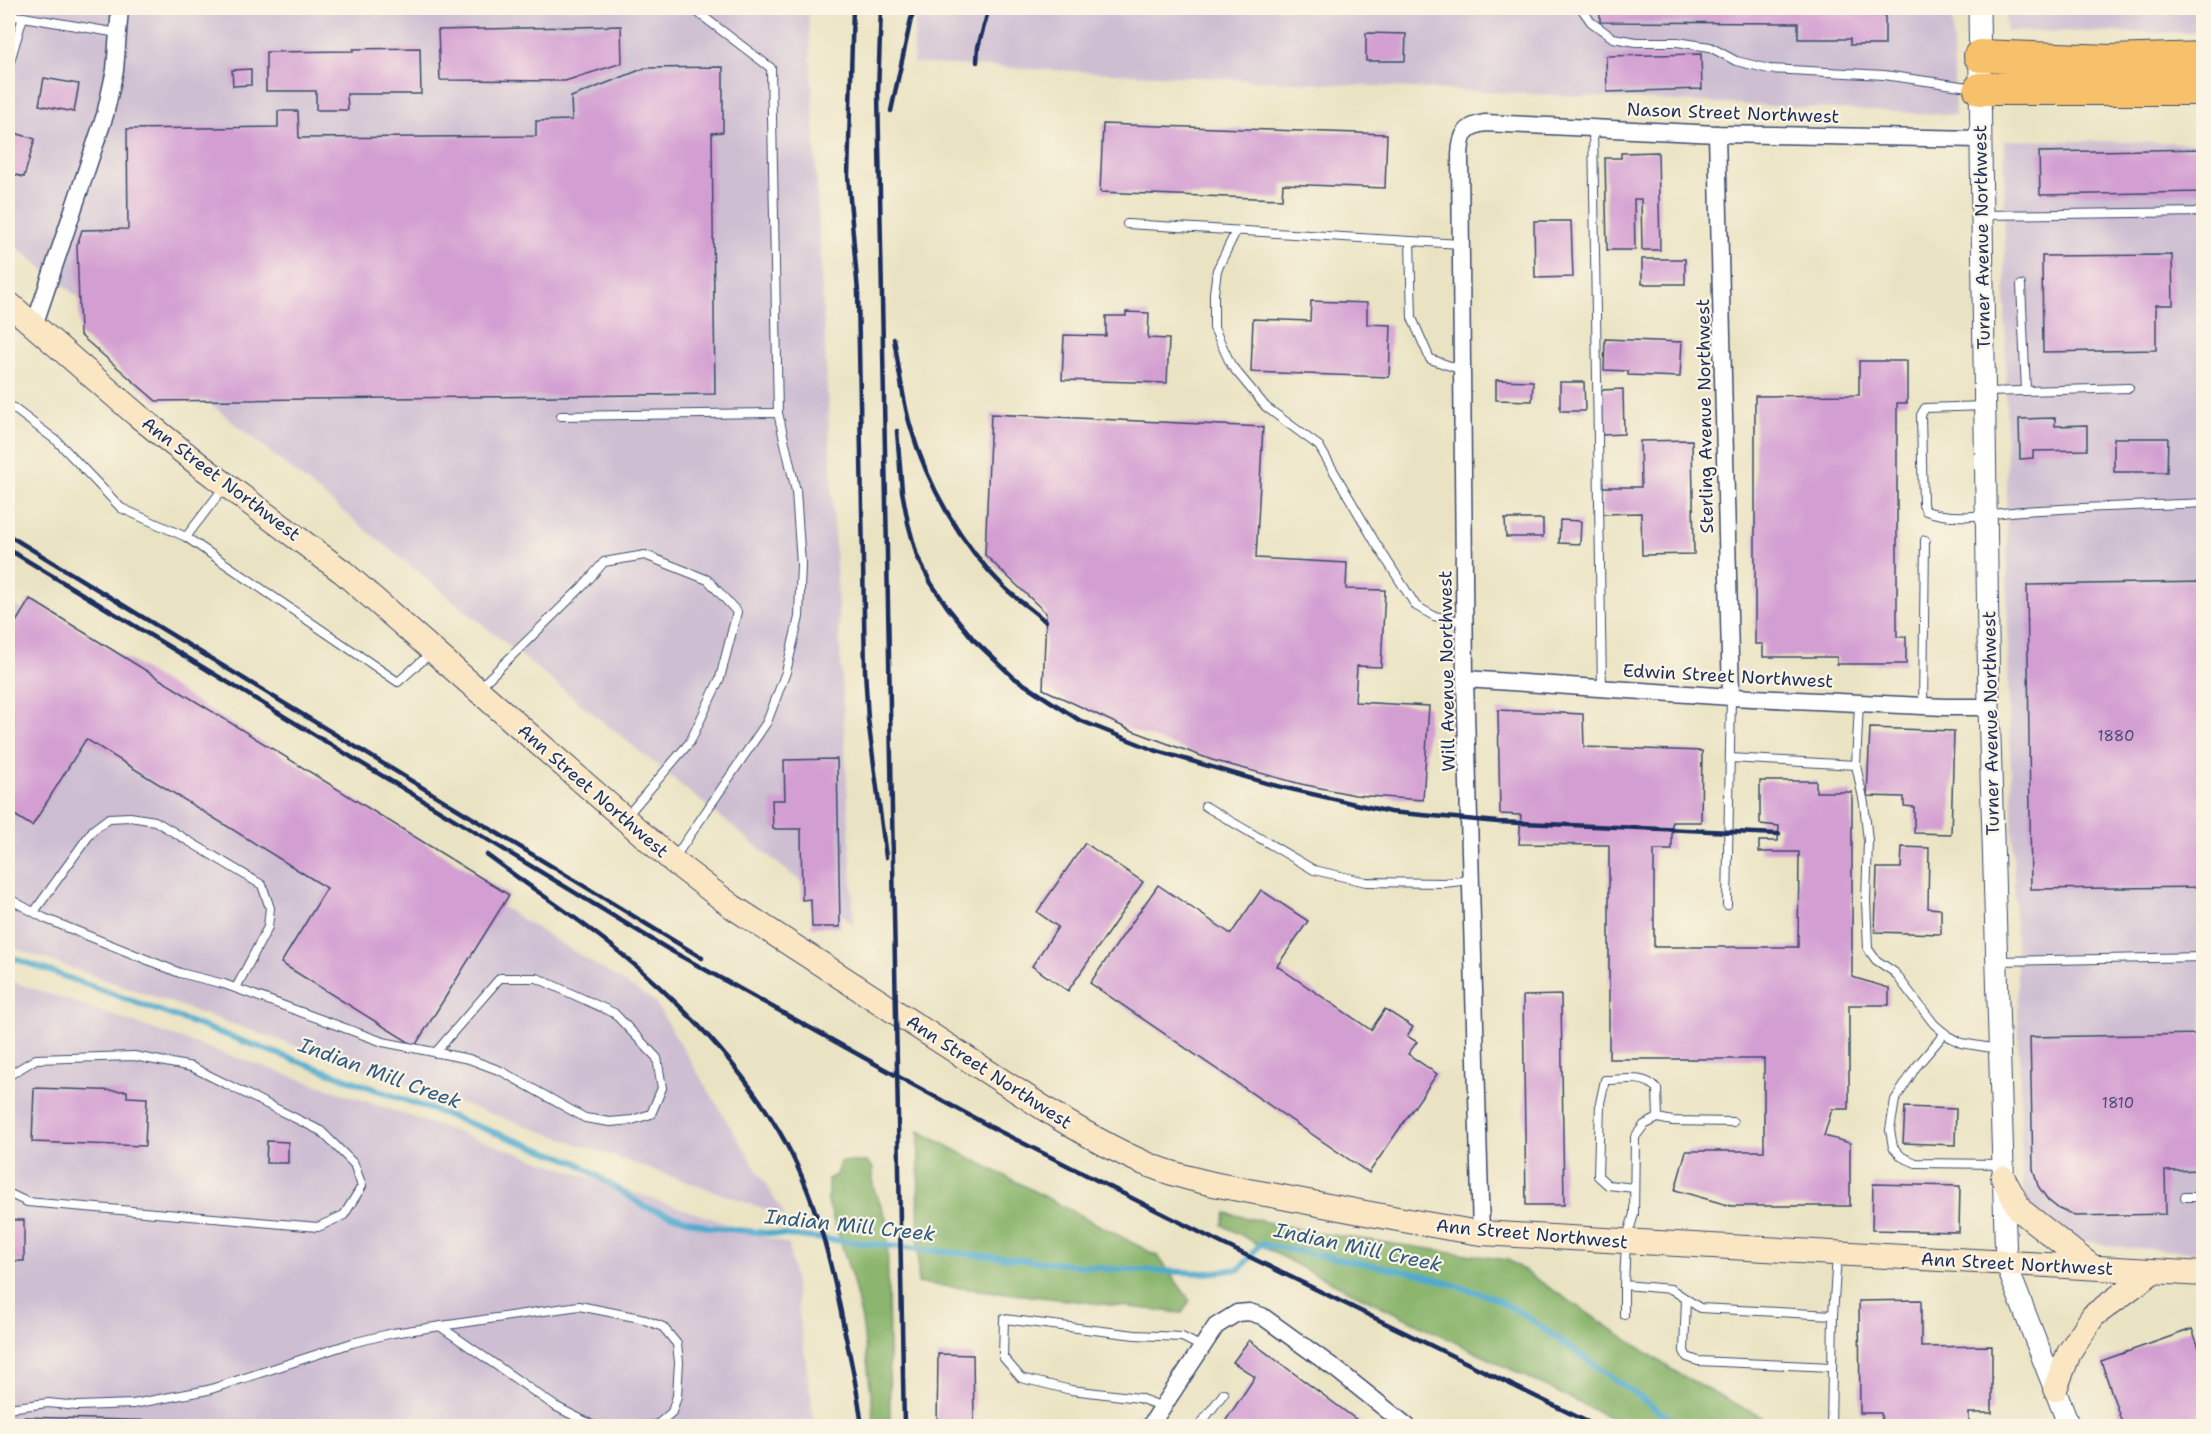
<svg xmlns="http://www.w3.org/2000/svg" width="2211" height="1434" font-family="'Shantell Sans',sans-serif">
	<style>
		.industrial { fill: #cdbed2 }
		.forest { fill: #8cb66e; stroke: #547266; stroke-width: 1.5 }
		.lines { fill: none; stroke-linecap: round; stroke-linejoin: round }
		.stream { stroke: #4faacd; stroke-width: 6 }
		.building { fill: #d39ed2 }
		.service-casing { stroke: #3a4a6d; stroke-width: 10 }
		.minor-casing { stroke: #3a4a6d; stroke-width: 19 }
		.tertiary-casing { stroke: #3a4a6d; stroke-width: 23 }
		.secondary-casing { stroke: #3a4a6d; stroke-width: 26 }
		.motorway-casing { stroke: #3a4a6d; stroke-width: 34 }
		.service { stroke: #fff; stroke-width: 8 }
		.minor { stroke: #fff; stroke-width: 16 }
		.tertiary { stroke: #fff; stroke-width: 21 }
		.secondary { stroke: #fbe6c4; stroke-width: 24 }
		.motorway { stroke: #f6c16b; stroke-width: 32 }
		.rail { stroke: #1b2f5e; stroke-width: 4.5 }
		.labels { text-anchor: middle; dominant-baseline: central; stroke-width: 4.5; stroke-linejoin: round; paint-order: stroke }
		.number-label { font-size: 15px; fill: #494b7b }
		.street-label { font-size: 18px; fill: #1b2f5e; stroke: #fcf5e5 }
		.water-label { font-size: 20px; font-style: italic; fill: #2d5a85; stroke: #fcf5e5 }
	</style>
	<rect width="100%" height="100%" fill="#fcf5e5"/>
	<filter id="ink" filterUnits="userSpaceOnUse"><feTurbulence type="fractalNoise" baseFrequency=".0167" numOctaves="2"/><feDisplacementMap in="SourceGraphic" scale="12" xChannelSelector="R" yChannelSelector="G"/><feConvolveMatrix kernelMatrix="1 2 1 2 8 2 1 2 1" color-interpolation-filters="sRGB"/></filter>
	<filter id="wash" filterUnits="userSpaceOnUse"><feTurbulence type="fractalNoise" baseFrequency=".008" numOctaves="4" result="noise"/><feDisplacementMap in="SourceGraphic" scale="24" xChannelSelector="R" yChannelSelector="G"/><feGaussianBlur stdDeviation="1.35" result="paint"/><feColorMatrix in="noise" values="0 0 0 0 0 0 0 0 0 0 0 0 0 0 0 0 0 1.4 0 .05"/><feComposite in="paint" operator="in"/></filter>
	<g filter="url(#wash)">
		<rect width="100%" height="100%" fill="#eae3c3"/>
		<!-- industrial -->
		<g class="industrial">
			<polygon points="8,8 808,8 854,925 8,240"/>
			<polygon points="916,8 1952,8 1955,115 913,63"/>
			<polygon points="2005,8 2203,8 2203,33 2006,31"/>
			<polygon points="2004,140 2203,143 2203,1252 2115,1247 2066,1236 2026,1207 2023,1191 2008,668"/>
			<polygon points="8,601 654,1001 785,1216 8,946"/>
			<polygon points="8,980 789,1245 815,1426 8,1426"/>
		</g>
		<!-- forest -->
		<g class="forest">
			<polygon points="919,1131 1158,1256 1190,1301 1182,1313 918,1283"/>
			<polygon points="840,1162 867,1162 873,1168 873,1187 887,1220 890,1426 875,1426 862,1320 853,1281 828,1202 828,1179 836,1175"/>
			<polygon points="1226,1213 1310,1232 1508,1260 1679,1374 1778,1426 1627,1426 1303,1268 1222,1225"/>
		</g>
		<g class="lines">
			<!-- stream -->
			<polyline class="stream" points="8,956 576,1162 645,1207 709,1227 1111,1269 1206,1273 1240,1269 1260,1244 1420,1274 1492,1297 1523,1314 1676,1423 1683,1426"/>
		</g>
		<g id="blocks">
			<!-- building -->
			<g class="building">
				<polygon points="1600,8 1885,8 1885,45 1850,45 1850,39 1798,39 1798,23 1600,22"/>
				<polygon points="621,26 622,63 565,81 440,80 438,30"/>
				<polygon points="1366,33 1406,34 1405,61 1366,61"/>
				<polygon points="420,48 421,94 347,94 348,110 316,110 316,91 266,91 266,52 353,51 353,49"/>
				<polygon points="1701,54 1702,89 1607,92 1606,56"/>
				<polygon points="723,67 723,132 712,133 715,394 156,401 80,335 77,245 82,230 128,229 127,129 278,127 278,111 298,111 299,138 536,136 536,121 572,120 571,97 645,68"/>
				<polygon points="251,69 251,85 233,86 232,70"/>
				<polygon points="44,78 79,84 74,112 39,105"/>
				<polygon points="1103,124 1387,134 1385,188 1283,184 1282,199 1100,192"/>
				<polygon points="8,131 35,139 24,177 8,173"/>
				<polygon points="2204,149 2204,192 2040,195 2039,152"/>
				<polygon points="1658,152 1660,250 1642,250 1641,199 1634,199 1635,250 1607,250 1605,158 1621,158 1621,153"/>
				<polygon points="1534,221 1571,221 1573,277 1535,278"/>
				<polygon points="2172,255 2173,305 2156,305 2156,350 2043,352 2042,256"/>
				<rect x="1642" y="259" width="43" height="25"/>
				<polygon points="1311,301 1367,303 1367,324 1391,325 1389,377 1251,372 1253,319 1310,321"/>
				<polygon points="1126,312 1149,313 1148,338 1169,339 1167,383 1062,380 1064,335 1106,336 1106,316 1126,316"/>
				<polygon points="1605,339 1682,342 1680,377 1628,375 1628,371 1604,370"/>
				<polygon points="1859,361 1907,361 1907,403 1897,403 1897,637 1906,637 1906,664 1837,664 1837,657 1763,657 1763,644 1755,644 1755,396 1859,395"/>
				<polygon points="1496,380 1533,381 1532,401 1496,400"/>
				<polygon points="1560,382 1584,382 1585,411 1560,411"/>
				<polygon points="1623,389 1624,434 1602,435 1601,390"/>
				<polygon points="991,414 1263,427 1256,558 1347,563 1346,589 1385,590 1381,667 1357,666 1355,702 1429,706 1423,800 1355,795 1301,784 1212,760 1128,729 1043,689 1046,613 985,555"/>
				<polygon points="2055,418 2055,426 2087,425 2087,450 2033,451 2033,458 2020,459 2019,419"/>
				<polygon points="2114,438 2168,438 2167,472 2114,472"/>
				<polygon points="1692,440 1694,554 1642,555 1641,513 1603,514 1602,487 1641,487 1640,441"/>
				<polygon points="1505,519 1543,519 1543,537 1506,537"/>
				<polygon points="1560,520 1581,521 1580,544 1559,543"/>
				<polygon points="2204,582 2204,887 2031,889 2027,585"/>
				<polygon points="30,599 509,895 415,1046 281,963 327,888 86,739 32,826 8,811 8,635"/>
				<polygon points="1498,710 1583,714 1584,747 1702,751 1701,822 1672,822 1672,850 1654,850 1654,947 1798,947 1799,852 1759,852 1759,841 1778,841 1779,826 1760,824 1760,781 1816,781 1816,792 1852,792 1852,977 1889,988 1889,1005 1849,1005 1849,1109 1832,1109 1824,1136 1850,1143 1850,1206 1731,1206 1675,1190 1686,1151 1764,1151 1764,1059 1609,1059 1609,845 1519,844 1521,815 1500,814"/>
				<polygon points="1870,728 1954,731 1951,834 1914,833 1914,807 1904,806 1904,797 1867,796"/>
				<polygon points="837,759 840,927 812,927 811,899 802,900 801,829 773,829 772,800 785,800 784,760"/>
				<polygon points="1085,843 1143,882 1068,991 1032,966 1058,927 1037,912"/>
				<polygon points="1902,847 1929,848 1928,908 1941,909 1941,934 1875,932 1877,868 1901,868"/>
				<polygon points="1158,885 1231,934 1261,890 1308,921 1277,966 1371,1030 1385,1009 1413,1027 1407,1036 1417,1042 1408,1054 1437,1074 1369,1173 1090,983"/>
				<polygon points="1561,995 1564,1205 1526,1205 1523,996"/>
				<polygon points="2204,1034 2204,1170 2165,1171 2166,1214 2075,1216 2059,1209 2048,1200 2038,1186 2033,1169 2030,1037"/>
				<polygon points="34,1088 127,1091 127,1097 147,1098 145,1146 32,1142"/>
				<polygon points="1905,1107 1956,1109 1955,1145 1903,1143"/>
				<polygon points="267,1141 288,1142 288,1163 266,1163"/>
				<polygon points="1873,1184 1960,1186 1959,1232 1872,1230"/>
				<rect x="8" y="1220" width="16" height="41"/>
				<polygon points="1921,1300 1921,1347 1992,1346 1992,1413 1969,1413 1969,1426 1882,1426 1881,1413 1860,1413 1859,1301"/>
				<polygon points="2192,1329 2204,1361 2204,1426 2123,1426 2101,1361"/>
				<polygon points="1249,1340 1365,1426 1222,1426 1255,1377 1233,1362"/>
				<polygon points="938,1354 973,1355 974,1422 1001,1425 1001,1426 937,1426"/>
				<polygon points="24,1417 162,1421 162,1426 23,1426"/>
			</g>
		</g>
	</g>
	<g filter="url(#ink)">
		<use href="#blocks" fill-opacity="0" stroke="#3a4a6d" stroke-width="1.5"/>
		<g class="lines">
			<defs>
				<g id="service">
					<polyline points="1581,8 1591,22 1613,38 1636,42 1677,42 1710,47 1736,61 1769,69 1884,75 1975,88"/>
					<polyline points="8,16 23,17 8,68"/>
					<polyline points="23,17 118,33"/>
					<polyline points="1593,128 1602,689"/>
					<polyline points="1982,215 2204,212"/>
					<polyline points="1127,224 1461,244"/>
					<polyline points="1236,231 1217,270 1214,293 1214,328 1231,365 1266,407 1319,446 1375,542 1416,606 1434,616 1465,622"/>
					<polyline points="1410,241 1412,318 1430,359 1462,370"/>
					<polyline points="2021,285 2026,391"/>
					<polyline points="1985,392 2129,388"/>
					<polyline points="8,404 57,441 121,508 186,537"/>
					<path d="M 1985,406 L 1925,408 L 1921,415 L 1923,505 L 1926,511 C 1957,522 1991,513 2023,511 C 2083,507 2143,506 2204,503"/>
					<polyline points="561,416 778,413"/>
					<polyline points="225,486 186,537 398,682 431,653"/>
					<polyline points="479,688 583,586 604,562 645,555 708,580 737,612 720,678 690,742 625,818"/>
					<polyline points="1923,706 1925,540"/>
					<polyline points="1730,758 1856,765 1859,703"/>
					<polyline points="1856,765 1864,803 1868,841 1866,900 1868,949 1876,960 1894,972 1934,1024 1948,1036 1961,1043 1998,1049"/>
					<polyline points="1205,806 1314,870 1366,882 1444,883 1471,880"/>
					<polyline points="673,860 767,722 786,672 799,617 801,564 796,491 778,413 771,68 692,8"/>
					<polyline points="8,898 44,918 180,973 224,984 383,1042 469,1059 501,1071 585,1118 610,1122 632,1120 651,1114 662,1088 657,1058 614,1013 537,978 500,978 435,1053"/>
					<polyline points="1727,905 1731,697"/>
					<polyline points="34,912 93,830 109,818 130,817 155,821 262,885 270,908 268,927 236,988"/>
					<polyline points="1997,961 2204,957"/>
					<polyline points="1945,1033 1916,1067 1895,1100 1890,1130 1893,1147 1902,1157 1916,1163 2001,1164"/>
					<polyline points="8,1076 36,1059 134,1056 192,1067 321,1131 354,1164 362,1186 344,1215 318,1227 27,1202 8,1193"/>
					<polyline points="1733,1122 1672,1121 1658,1118 1644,1125 1635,1137 1634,1214 1626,1241 1624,1285 1671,1289 1700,1308 1833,1315 1831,1426"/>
					<path d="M 1634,1188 L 1608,1185 L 1598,1176 L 1600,1103 L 1605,1080 C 1623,1080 1644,1074 1657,1089 L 1658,1118"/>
					<polyline points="2185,1197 2204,1197"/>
					<polyline points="1686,1299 1684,1351 1687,1357 1698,1361 1832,1367"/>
					<polyline points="1624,1315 1624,1285"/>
					<polyline points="1833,1315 1837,1256"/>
					<polyline points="441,1327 555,1406 594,1426"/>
					<polyline points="1163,1407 1139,1398 1071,1390 1021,1378 1003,1357 1004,1319 1135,1335 1182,1337 1202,1347"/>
					<polyline points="8,1408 48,1403 78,1406 133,1404 208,1390 352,1343 393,1333 579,1306 640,1318 663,1327 677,1344 679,1362 677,1396 672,1412 657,1425 648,1426"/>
					<polyline points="1199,1426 1224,1393"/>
				</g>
				<g id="minor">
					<polyline points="1717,134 1731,697"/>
					<polyline points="34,326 105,115 115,70 120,8"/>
					<polyline points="1465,679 1731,697 1945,707 1989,707"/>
					<path d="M 1481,1233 L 1465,679 L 1460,155 C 1461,136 1464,126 1485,123 L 1717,134 L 1980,139"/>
					<polyline points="1150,1426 1216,1326 1237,1313 1249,1312 1262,1316 1337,1370 1407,1426"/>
				</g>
				<polyline id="tertiary" points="1979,8 1989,707 2006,1264 2069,1426"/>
				<g id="secondary">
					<path d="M 8,303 L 137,415 L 202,467 L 343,572 L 673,861 L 733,907 L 1056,1116 C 1086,1134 1117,1152 1149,1165 C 1192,1182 1238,1189 1282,1197 C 1349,1210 1414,1223 1481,1233 L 2204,1274"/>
					<polyline points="2003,1178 2020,1210 2092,1267"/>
					<polyline points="2055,1389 2069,1353 2093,1316 2152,1272"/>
				</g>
				<g id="motorway">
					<polyline points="1980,56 2110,61 2204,58"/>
					<polyline points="1980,89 2204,89"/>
				</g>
			</defs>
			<!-- service casing -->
			<use href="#service" class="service-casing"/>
			<!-- minor casing -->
			<use href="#minor" class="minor-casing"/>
			<!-- tertiary casing -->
			<use href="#tertiary" class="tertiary-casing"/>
			<!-- secondary casing -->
			<use href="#secondary" class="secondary-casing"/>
			<!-- motorway casing -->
			<use href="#motorway" class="motorway-casing"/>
			<!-- service -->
			<use href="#service" class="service"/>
			<!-- minor -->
			<use href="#minor" class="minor"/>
			<!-- tertiary -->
			<use href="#tertiary" class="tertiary"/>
			<!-- secondary -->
			<use href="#secondary" class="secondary"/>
			<!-- motorway -->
			<use href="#motorway" class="motorway"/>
			<!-- rail -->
			<g class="rail">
				<polyline points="853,8 848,176 858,292 865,670 868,719 886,857"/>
				<polyline points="881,8 878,92 904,1426"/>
				<polyline points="977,62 978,47 989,8"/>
				<polyline points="891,111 911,19 916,8"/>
				<path d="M 894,339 C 899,367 902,397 910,425 C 927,485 961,545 1006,589 C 1018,600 1032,610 1045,621"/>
				<polyline points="897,431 902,491 908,523 917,556 931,583 948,608 974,640 1013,677 1079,720 1154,750 1273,785 1390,812 1498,822 1779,834"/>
				<polyline points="8,535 702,958"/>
				<polyline points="8,549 668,949 897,1076 991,1127 1219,1242 1596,1426"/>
				<path d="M 487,855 C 528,886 572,914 612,946 C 676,998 737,1059 779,1131 C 815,1192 832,1263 845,1333 C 852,1364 858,1395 862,1426"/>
			</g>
		</g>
	</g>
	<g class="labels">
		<!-- number labels -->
		<g class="number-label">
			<text x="2116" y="736">1880</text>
			<text x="2118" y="1103">1810</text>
		</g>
		<!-- street labels -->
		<g class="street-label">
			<text transform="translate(1733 113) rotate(2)">Nason Street Northwest</text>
			<text transform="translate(1982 237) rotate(-91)">Turner Avenue Northwest</text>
			<text transform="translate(1705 416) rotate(-91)">Sterling Avenue Northwest</text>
			<text transform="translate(221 479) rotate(37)">Ann Street Northwest</text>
			<text transform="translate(1447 671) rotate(-91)">Will Avenue Northwest</text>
			<text transform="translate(1728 676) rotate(3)">Edwin Street Northwest</text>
			<text transform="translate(1991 723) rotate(-91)">Turner Avenue Northwest</text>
			<text transform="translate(593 791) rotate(41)">Ann Street Northwest</text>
			<text transform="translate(989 1072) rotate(33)">Ann Street Northwest</text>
			<text transform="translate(1532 1234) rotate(5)">Ann Street Northwest</text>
			<text transform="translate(2017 1264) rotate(3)">Ann Street Northwest</text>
		</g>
		<!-- water labels -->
		<g class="water-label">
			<text transform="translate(380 1073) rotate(20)">Indian Mill Creek</text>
			<text transform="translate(850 1225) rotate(6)">Indian Mill Creek</text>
			<text transform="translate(1358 1247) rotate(12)">Indian Mill Creek</text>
		</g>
	</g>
	<!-- margin -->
	<rect width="2211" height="1434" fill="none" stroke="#fcf5e5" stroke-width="30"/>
</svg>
